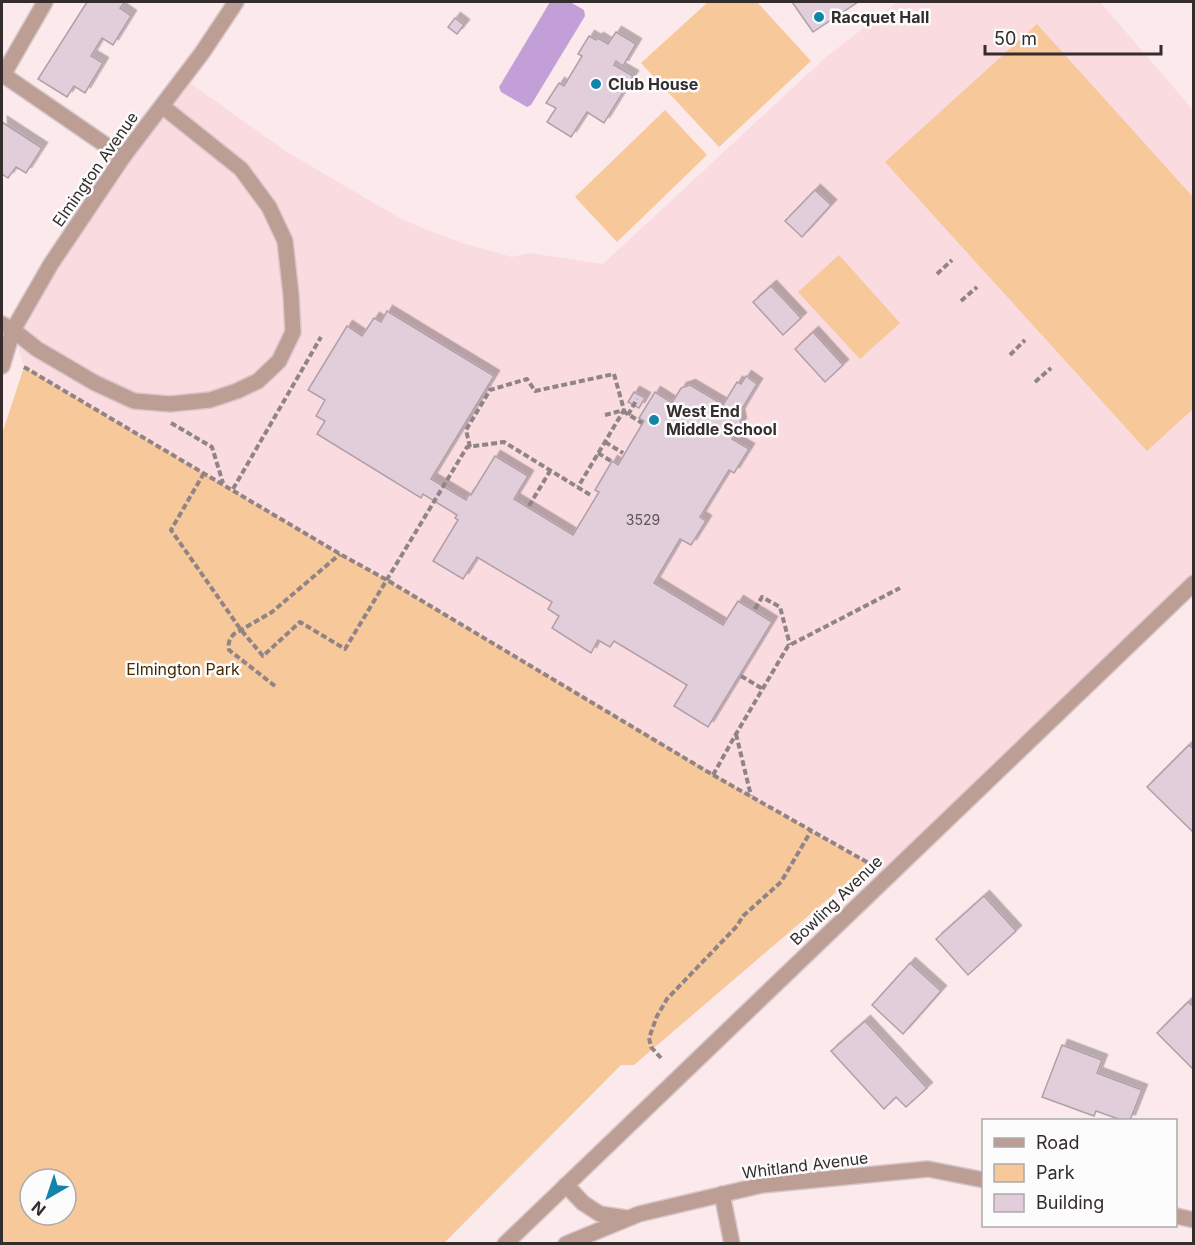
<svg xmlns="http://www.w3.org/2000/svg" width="1195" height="1245" font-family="Inter,sans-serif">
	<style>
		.built { fill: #fadbdf }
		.green { fill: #f7c89a; fill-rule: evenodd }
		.water { fill: #c2a0d7 }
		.building { fill: #e1ceda; stroke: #b09fa9; stroke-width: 1.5; filter: url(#shadow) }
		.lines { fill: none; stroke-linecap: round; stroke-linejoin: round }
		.minor-casing { stroke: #d8c7ca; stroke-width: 18 }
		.path { stroke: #918486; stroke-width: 4; stroke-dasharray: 6 3; stroke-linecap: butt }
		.minor { stroke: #bc9e95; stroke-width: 15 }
		.poi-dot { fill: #1184aa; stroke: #fcfcfc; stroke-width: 2 }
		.labels { text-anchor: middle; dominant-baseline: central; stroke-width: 5; stroke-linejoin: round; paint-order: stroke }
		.number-label { font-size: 14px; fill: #5f5458 }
		.poi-label { font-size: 16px; font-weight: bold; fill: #342c2d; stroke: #fcfcfc; text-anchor: start }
		.street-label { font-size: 16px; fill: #342c2d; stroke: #fcfcfc }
		.park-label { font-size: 16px; fill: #482901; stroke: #fcfcfc }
	</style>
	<defs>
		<filter id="shadow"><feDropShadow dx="5.5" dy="-5.5" stdDeviation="0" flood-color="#0004"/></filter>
	</defs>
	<rect width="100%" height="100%" fill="#fce9ec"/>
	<!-- built -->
	<polygon class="built" points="897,2 1100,2 1193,110 1193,583 889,874 863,861 713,775 387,580 340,554 24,367 13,330 183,78 287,152 396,216 427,230 462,243 512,257 529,253 603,264 826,57"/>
	<!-- green -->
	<g class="green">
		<polygon points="708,2 757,2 811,61 719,147 641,63"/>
		<polygon points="1037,24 1193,197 1193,409 1147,451 885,162"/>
		<polygon points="665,110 707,155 617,242 575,197"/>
		<polygon points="839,255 900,323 860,359 798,292"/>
		<path d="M 24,367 L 340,554 L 387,580 L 752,797 L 869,864 L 634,1065 L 621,1065 L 444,1243 L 2,1243 L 2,434 ZM 30,1179 L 66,1179 L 66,1215 L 30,1215 Z"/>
	</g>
	<!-- water -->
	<polygon class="water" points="550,2 570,2 584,10 585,16 531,105 527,107 501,92 499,87"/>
	<!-- building -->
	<g class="building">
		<polygon points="87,2 125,2 120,8 131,16 113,45 102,38 91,56 103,63 85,93 74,86 67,97 38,79"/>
		<polygon points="792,2 858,2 813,32"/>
		<polygon points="455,18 464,25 457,34 448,27"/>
		<polygon points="616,32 636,44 623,66 616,61 614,65 633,76 604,123 587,112 571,137 547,122 556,108 546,103 559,83 564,86 582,56 578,54 589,36 596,40 598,38 608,44"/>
		<polygon points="2,122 42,148 26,173 16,167 8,178 2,174"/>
		<polygon points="815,190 831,205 802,237 785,221"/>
		<polygon points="771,286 801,318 783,335 753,302"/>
		<polygon points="387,311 494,376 431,479 466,500 469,494 471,495 495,456 528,476 514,499 573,535 599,492 595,490 612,461 618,465 644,421 639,418 655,392 672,403 681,388 690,385 739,414 741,423 732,439 749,449 734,473 729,470 700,517 706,521 691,545 680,539 654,583 723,625 738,601 772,622 708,727 674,706 687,685 614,641 610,647 598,640 591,653 552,628 559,616 548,609 552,602 477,557 463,579 433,561 458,520 455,518 457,515 423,494 421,498 317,434 325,421 316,416 325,400 308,390 347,326 362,336 374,318 381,322"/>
		<polygon points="813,332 843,365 825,382 795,349"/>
		<polygon points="746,376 757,384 739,414 723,405 737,382 741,384"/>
		<polygon points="634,392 645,398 639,408 628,402"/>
		<polygon points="1189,745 1194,749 1194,833 1147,787"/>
		<polygon points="984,896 1016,931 968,975 936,939"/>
		<polygon points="910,963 941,991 903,1034 872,1005"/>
		<polygon points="1188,1002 1194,1007 1193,1069 1157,1033"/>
		<polygon points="865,1021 927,1088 906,1107 896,1097 884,1109 831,1051"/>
		<polygon points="1062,1045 1102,1060 1097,1073 1142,1090 1130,1120 1121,1120 1096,1111 1094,1116 1042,1097"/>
	</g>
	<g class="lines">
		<defs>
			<g id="minor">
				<polyline points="2,74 123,157"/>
				<polyline points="3,75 45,2"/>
				<polyline points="2,324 13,330 37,349 95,383 134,401 170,404 210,400 237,391 258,381 279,361 293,332 291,295 285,241 269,207 241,169 162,106"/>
				<polyline points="2,366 13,330 51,264 123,157 202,53 236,2"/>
				<polyline points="566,1185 583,1203 600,1214 626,1218"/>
				<polyline points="722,1194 732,1244"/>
				<polyline points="1176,1216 1194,1220"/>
				<polyline points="505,1244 1194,583"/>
				<polyline points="566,1244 639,1214 762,1185 928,1169 984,1180"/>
			</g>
		</defs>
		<!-- minor casing -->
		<use href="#minor" class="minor-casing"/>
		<!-- path -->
		<g class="path">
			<polyline points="937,274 952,260"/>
			<polyline points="961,301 977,287"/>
			<polyline points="1010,355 1025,340"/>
			<polyline points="24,367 340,554 387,580 713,775 872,865"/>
			<polyline points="1035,382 1051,368"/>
			<polyline points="623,411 642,423"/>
			<polyline points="605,415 624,410"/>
			<polyline points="628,415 637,399"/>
			<polyline points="171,423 212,447 223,483"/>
			<polyline points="605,442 623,453"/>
			<polyline points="470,447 466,430 490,390 527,379 535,391 614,374 624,410 578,487"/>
			<polyline points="598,453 611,461"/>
			<polyline points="204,473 171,530 241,630 263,656 300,622 345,649 467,447 504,442 592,496"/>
			<polyline points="233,489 321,337"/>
			<polyline points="529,506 550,471"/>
			<polyline points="755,609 762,597 780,607 790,645"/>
			<polyline points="741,676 763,689"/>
			<path d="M 275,686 L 229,650 C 228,643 229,639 234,634 L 272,612 L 340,554"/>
			<polyline points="736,734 751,796"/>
			<polyline points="713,775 736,734 788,646 900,588"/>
			<polyline points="661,1058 651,1047 649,1038 657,1016 667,999 737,926 743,916 781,882 811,831"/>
		</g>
		<!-- minor -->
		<use href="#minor" class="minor"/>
	</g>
	<!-- markers -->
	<g class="poi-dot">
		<circle cx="819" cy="17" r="6"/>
		<circle cx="596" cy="84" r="6"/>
		<circle cx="654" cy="420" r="6"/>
	</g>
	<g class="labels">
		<!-- number labels -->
		<g class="number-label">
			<text x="643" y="519">3529</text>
		</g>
		<!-- poi labels -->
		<g class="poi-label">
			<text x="831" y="17">Racquet Hall</text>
			<text x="608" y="84">Club House</text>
			<text x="666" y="411">West End<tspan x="666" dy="18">Middle School</tspan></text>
		</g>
		<!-- street labels -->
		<g class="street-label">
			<text transform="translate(95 169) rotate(-55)">Elmington Avenue</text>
			<text transform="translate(836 900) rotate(-44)">Bowling Avenue</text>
			<text transform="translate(805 1165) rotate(-7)">Whitland Avenue</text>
		</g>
		<!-- park labels -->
		<g class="park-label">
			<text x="183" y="669">Elmington Park</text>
		</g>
	</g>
	<!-- border -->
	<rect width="1195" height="1245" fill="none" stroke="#342c2d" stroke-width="6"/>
	<!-- legend -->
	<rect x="982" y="1119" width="195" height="108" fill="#fcfcfc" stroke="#aca9a9" stroke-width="1.5"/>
	<rect x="994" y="1138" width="30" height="9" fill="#bc9e95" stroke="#aca9a9" stroke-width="1.5"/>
	<text x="1036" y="1149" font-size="18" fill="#342c2d">Road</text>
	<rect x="994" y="1164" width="30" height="18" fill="#f7c89a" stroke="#aca9a9" stroke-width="1.5"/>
	<text x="1036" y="1179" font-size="18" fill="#342c2d">Park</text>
	<rect x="994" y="1194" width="30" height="18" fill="#e1ceda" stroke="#aca9a9" stroke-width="1.5"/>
	<text x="1036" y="1209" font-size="18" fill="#342c2d">Building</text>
	<!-- north arrow -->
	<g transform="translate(48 1197) rotate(219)"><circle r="28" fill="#fcfcfc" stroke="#aca9a9" stroke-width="1.5"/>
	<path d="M0-4.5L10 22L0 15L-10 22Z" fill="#1184aa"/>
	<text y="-9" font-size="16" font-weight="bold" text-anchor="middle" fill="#342c2d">N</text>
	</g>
	<!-- scale -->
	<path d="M985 45v9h176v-9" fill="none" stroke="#342c2d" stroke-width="3"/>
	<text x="994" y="45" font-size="18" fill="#342c2d" stroke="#fcfcfc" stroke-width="4.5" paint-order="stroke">50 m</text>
</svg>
